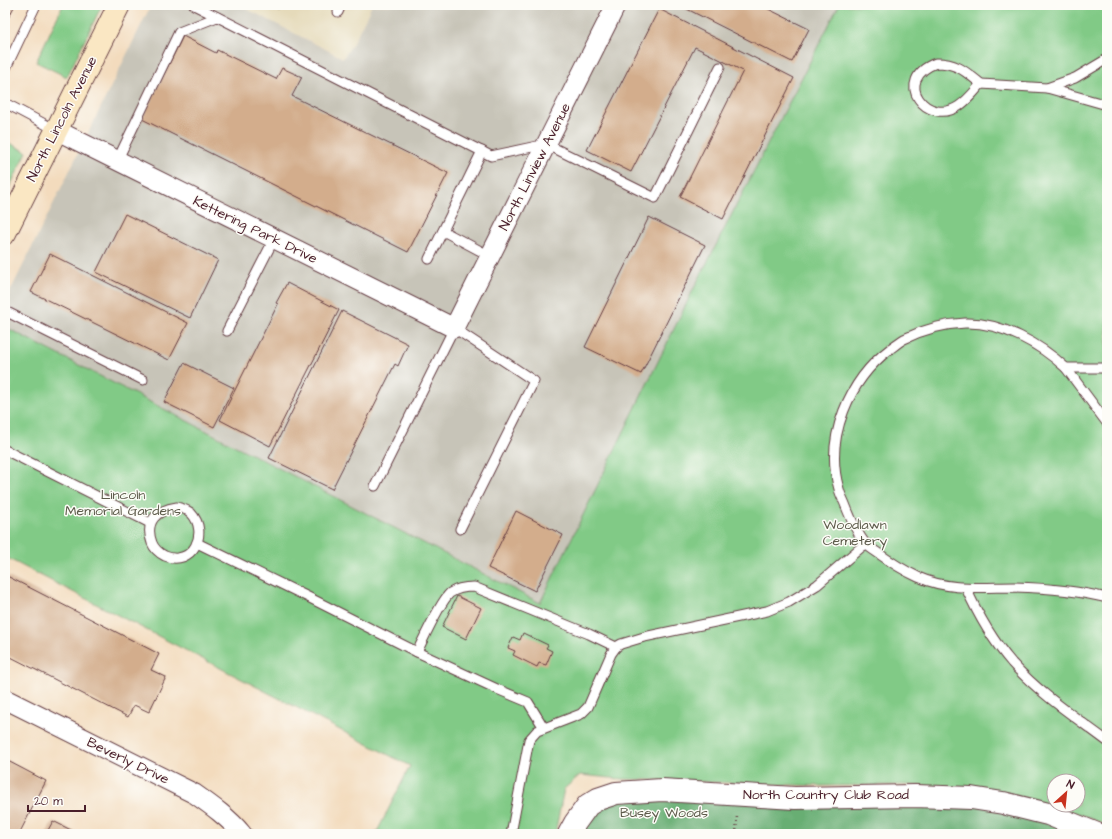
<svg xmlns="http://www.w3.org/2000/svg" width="1112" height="839" font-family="'Architects Daughter',sans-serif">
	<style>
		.built { fill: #e5daba }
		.industrial { fill: #c7c4b8 }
		.green { fill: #81ca86; stroke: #667458; fill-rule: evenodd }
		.forest { fill: #68ae73; stroke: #59664f }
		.building { fill: #d3ad8c }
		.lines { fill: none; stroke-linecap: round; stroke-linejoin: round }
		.service-casing { stroke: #633b41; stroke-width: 11 }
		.minor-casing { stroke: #633b41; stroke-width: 21 }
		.tertiary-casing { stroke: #633b41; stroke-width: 24 }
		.secondary-casing { stroke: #633b41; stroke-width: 24 }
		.path { stroke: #633b41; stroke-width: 2.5; stroke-dasharray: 1 3; stroke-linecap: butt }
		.service { stroke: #fff; stroke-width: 9 }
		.minor { stroke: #fff; stroke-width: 19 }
		.tertiary { stroke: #fff; stroke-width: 22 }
		.secondary { stroke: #fae7c3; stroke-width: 22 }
		.labels { text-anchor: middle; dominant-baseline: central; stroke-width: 3; stroke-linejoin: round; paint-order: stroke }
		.street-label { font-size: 14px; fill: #4a1f2b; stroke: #fdfcf7 }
		.park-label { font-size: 14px; fill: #5d5b4b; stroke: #fdfcf7 }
	</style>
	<rect width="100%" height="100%" fill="#fdfcf7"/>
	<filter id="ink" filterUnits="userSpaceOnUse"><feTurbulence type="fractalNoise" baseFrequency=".025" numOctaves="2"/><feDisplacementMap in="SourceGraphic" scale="8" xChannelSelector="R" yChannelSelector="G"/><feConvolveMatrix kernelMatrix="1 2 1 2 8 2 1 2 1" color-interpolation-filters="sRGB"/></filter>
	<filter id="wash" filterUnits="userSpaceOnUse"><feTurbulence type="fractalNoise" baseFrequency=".012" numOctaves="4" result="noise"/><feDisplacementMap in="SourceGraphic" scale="16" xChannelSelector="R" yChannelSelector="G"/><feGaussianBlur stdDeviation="0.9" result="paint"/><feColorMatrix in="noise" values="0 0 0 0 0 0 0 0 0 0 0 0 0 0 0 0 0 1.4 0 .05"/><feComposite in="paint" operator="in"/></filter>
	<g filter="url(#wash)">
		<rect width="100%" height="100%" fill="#f3dbbd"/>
		<!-- built -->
		<polygon class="built" points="239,5 372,5 352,45 344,58"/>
		<!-- industrial -->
		<polygon class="industrial" points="151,5 239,5 343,58 352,45 372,5 841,5 540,603 504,584 5,327 5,302"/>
		<!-- green -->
		<g class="green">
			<polygon points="63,5 102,5 67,77 36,62"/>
			<path d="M 839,5 L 1107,5 L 1107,826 L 1085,816 L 1028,799 L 966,788 L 906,785 L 821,786 L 621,779 L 580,775 L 564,789 L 555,834 L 376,834 L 410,766 L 5,557 L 5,327 L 540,603 L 693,290 ZM 1054,781 L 1078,781 L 1078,805 L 1054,805 Z"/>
			<polygon points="6,141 27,152 5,196 5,142"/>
		</g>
		<!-- forest -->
		<polygon class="forest" points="971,798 1097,834 569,834 598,799"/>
		<g id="blocks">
			<!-- building -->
			<g class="building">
				<polygon points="5,5 15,5 5,24"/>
				<polygon points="271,5 280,5 278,9"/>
				<polygon points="679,5 760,5 809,29 792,62"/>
				<polygon points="659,9 794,78 723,219 680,197 743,71 695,47 631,172 587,150"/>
				<polygon points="183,36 216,53 217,50 276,79 282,68 302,77 292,96 448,173 408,252 142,119"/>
				<polygon points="125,214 218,260 190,318 96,272"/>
				<polygon points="649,217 705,245 641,374 585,347"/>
				<polygon points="50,254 188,323 169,360 31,292"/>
				<polygon points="287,283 339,310 270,446 220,420 278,304 276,303"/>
				<polygon points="342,311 408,344 398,366 395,364 332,489 269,458"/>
				<polygon points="184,363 234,388 214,427 164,402"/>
				<polygon points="516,511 563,535 535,591 488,568"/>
				<polygon points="5,575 159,654 151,670 166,677 149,712 134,705 128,717 5,654"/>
				<polygon points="457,596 481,608 466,639 442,627"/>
				<polygon points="523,633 548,645 546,648 552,651 546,665 539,663 537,667 513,655 515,651 508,648 513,637 520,640"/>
				<polygon points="6,760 46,781 19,834 5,834"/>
				<polygon points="53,821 79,834 46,834"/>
			</g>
		</g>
	</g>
	<g filter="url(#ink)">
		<use href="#blocks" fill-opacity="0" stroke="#633b41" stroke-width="1"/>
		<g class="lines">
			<defs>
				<g id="service">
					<polyline points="194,5 491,156 546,144 655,198 720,67"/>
					<polyline points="338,12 341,5"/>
					<path d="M 936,63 C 957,63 965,71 981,84 C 974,92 968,100 959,106 C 927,127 891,80 936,63 Z"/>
					<polyline points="5,70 36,5"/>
					<polyline points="981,84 1047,88 1075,78 1107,59"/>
					<polyline points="1047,88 1107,105"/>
					<polyline points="5,103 56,130"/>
					<polyline points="117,161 179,32 217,17"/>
					<polyline points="443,231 490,256"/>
					<polyline points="429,259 482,151"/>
					<polyline points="5,311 143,380"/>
					<polyline points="227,331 274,239"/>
					<polyline points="1066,368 1107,423"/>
					<path d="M 1107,368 L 1066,368 C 1040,344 1002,322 965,323 C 944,324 922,330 904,339 C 899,342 894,346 890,349 C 849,380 824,438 839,489 C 840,494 843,499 845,504 C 850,517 856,532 865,543 C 867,546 872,549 875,551 C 889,561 903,570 918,577 C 949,591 982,587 1014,587 C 1046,588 1076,590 1107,598"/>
					<polyline points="5,450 150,523"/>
					<polyline points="375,486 454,328 534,381 460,529"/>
					<path d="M 177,507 C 181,508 188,510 191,513 C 210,533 192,567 165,556 C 159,553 154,548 152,543 C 144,521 157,510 177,507 Z"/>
					<polyline points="197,543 308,597 417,652 497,689 528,702 544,728"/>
					<path d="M 966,588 C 978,615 993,641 1012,663 C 1040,694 1075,717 1107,741"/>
					<path d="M 417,652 C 424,638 440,602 450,593 C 457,588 466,587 474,587 L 589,634 L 616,647"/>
					<polyline points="511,834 529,740 537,731 581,714 588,707 611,654 616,647 621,644 644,637 767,611 789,602 817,585 865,544"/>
				</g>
				<g id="minor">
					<polyline points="56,130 454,328 616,5"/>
					<path d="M 5,699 L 195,794 C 212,806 229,818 242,834"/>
				</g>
				<polyline id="tertiary" points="569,834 575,823 588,805 598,799 616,793 662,790 795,798 915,796 971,798 1003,803 1048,814 1097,834"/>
				<polyline id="secondary" points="5,233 119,5"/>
			</defs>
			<!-- service casing -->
			<use href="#service" class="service-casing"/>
			<!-- minor casing -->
			<use href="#minor" class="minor-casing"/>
			<!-- tertiary casing -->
			<use href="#tertiary" class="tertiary-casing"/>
			<!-- secondary casing -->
			<use href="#secondary" class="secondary-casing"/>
			<!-- path -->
			<g class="path">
				<polyline points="654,834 666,832 677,834"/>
				<polyline points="736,834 737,815"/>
			</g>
			<!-- service -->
			<use href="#service" class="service"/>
			<!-- minor -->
			<use href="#minor" class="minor"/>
			<!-- tertiary -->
			<use href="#tertiary" class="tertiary"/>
			<!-- secondary -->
			<use href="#secondary" class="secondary"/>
		</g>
	</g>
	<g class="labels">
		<!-- street labels -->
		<g class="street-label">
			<text transform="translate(62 119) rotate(-63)">North Lincoln Avenue</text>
			<text transform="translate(535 167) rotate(-63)">North Linview Avenue</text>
			<text transform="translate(255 230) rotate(26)">Kettering Park Drive</text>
			<text transform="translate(128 761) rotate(26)">Beverly Drive</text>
			<text x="826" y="795">North Country Club Road</text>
		</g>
		<!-- park labels -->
		<g class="park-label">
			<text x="123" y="495">Lincoln<tspan x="123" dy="16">Memorial Gardens</tspan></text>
			<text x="855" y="525">Woodlawn<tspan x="855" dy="16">Cemetery</tspan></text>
			<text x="664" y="813">Busey Woods</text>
		</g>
	</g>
	<!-- margin -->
	<rect width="1112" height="839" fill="none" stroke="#fdfcf7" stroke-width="20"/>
	<!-- north arrow -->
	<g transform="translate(1066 793) rotate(27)"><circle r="19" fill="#fdfcf7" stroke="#b5a4a5"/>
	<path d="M0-3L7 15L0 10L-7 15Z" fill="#c8321e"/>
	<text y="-6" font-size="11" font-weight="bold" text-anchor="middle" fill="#4a1f2b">N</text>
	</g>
	<!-- scale -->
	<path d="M28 805v6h57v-6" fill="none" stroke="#4a1f2b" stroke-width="2"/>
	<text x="34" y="805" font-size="12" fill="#4a1f2b" stroke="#fdfcf7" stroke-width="3" paint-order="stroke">20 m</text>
</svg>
